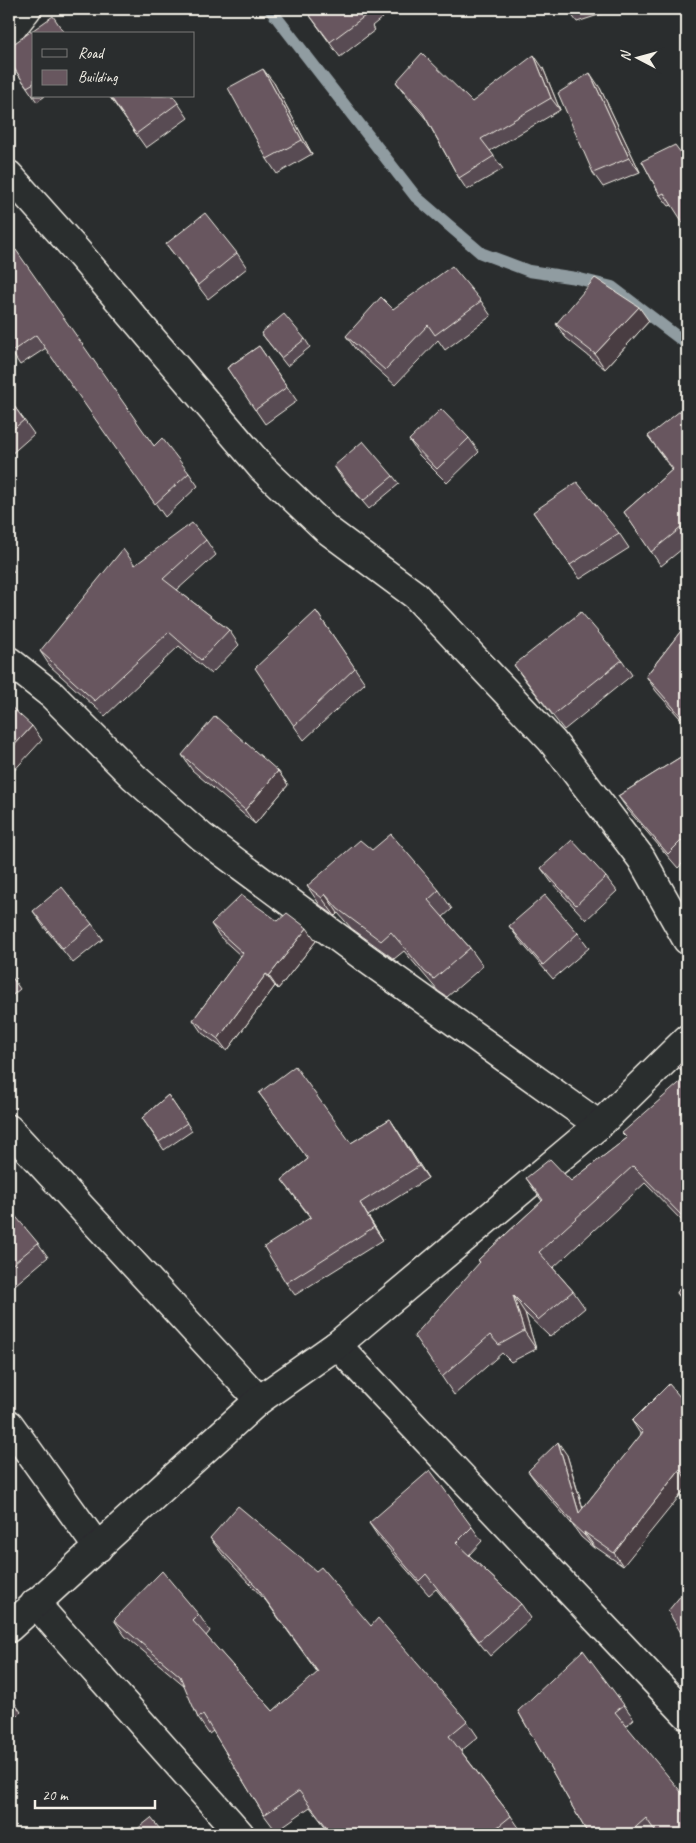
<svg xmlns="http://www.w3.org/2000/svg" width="696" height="1843" font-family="Caveat,sans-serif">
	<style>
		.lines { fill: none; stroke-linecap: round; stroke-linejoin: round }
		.stream { stroke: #909ca1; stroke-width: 12 }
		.minor-casing { stroke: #f4f1e8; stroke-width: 31 }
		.minor { stroke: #2a2d2e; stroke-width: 28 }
		.wall { fill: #594b52; stroke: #f4f1e8 }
		.shaded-wall { fill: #493d42; stroke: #f4f1e8 }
		.building { fill: #68575f; stroke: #f4f1e8 }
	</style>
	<rect width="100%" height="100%" fill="#2a2d2e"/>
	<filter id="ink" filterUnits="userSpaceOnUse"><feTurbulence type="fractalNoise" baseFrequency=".02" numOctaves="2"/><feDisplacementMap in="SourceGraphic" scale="10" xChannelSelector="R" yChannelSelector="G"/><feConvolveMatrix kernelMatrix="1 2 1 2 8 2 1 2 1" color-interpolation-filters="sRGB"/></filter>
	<g filter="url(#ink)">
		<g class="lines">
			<!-- stream -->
			<polyline class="stream" points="270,9 416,197 481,253 529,271 576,278 612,287 687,344"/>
			<defs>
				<g id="minor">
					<polyline points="9,32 27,9"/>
					<polyline points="9,175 76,250 262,468 326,529 415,595 552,741 641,858 687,940"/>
					<polyline points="9,661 52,695 134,777 202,837 364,957 599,1125"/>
					<polyline points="9,1129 259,1400"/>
					<polyline points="337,1345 687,1715"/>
					<polyline points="9,1424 98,1548"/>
					<polyline points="35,1603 240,1834"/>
					<polyline points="9,1628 259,1400 337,1345 599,1125 687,1039"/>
				</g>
			</defs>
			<!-- minor casing -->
			<use href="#minor" class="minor-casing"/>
			<!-- minor -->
			<use href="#minor" class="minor"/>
		</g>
		<!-- wall -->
		<g class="wall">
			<polygon points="305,9 393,9 372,26 375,30 340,57"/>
			<polygon points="571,9 617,9 577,22 571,14"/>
			<polygon points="34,34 34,96 45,96 37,102 9,61"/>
			<polygon points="543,68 560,110 490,151 503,169 467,190 459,178 426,119 405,94 396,82 472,102"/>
			<polygon points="274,83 312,154 277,174 267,159"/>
			<polygon points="600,88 640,172 603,187 593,173"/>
			<polygon points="109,96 178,103 188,118 146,148"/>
			<polygon points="642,161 672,205 669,206 660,195"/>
			<polygon points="166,244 237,253 247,268 208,299"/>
			<polygon points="9,252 154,446 189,473 198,486 165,517 46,348 20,365 9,348"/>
			<polygon points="481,301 491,316 445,350 438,340 395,385 356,350 346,336 393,309"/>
			<polygon points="649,321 605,369 566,338 556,324"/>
			<polygon points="261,333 305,339 310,347 287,366"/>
			<polygon points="259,346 297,401 265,424 227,368"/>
			<polygon points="9,399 34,434 9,456"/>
			<polygon points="687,410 687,545 661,566 624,512 672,470 648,436"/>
			<polygon points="469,438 479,452 447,483 419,455 409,440"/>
			<polygon points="334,466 393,476 399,484 369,509 339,474"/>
			<polygon points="533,512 619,533 629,548 580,579"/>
			<polygon points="206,540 216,555 177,590 229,630 239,645 211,674 179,646 105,716 50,666 40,651 135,565"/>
			<polygon points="316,611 365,683 304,740 294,726"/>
			<polygon points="687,623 687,726 656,691 646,676"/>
			<polygon points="622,660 632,675 564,730 524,679 514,665"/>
			<polygon points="687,753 687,859 678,868 628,810 618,796"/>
			<polygon points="182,755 278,771 288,785 255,824 192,770"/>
			<polygon points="372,850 439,890 452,909 443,917 470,948 483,966 447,997 438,991 404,951 394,959 351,928 338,913 335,916 320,905 307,886"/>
			<polygon points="541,868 606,877 617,891 586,920 552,883"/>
			<polygon points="33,911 92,924 103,939 73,963 43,926"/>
			<polygon points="278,921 316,941 278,989 275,986 227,1051 202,1033 193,1020 241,956 220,937 211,924"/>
			<polygon points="509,926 578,933 589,948 553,979 520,941"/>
			<polygon points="9,973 20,989 9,998"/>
			<polygon points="687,1058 687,1226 645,1183 553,1268 573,1291 585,1308 550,1337 525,1313 536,1349 511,1362 502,1353 454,1395 442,1377 480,1263 478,1260 542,1201 526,1178 571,1181 626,1139 686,1077 678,1066"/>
			<polygon points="259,1093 351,1143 390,1119 428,1178 368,1216 383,1240 295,1295 286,1283 310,1217 282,1180 308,1159"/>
			<polygon points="168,1095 192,1131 164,1150 142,1118"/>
			<polygon points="9,1215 38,1243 48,1257 9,1290"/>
			<polygon points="687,1276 687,1307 677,1293"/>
			<polygon points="669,1384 623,1566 594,1546 595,1549 581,1537 571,1523 538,1485 528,1471 567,1455 583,1508 641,1435 632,1421"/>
			<polygon points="369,1523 472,1527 482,1541 469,1555 521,1604 531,1618 490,1656 436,1589 429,1595 379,1538"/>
			<polygon points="210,1538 371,1626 467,1721 478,1737 461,1751 511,1816 522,1832 520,1834 331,1834 310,1807 276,1831 264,1815 213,1731 209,1734 198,1718 185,1686 125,1636 114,1620 199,1615 210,1631 206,1636 273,1711 318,1673 266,1601 222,1554"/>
			<polygon points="9,1695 21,1712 9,1724"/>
			<polygon points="624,1705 634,1719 626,1726 656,1833 654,1834 588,1834 518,1711"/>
		</g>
		<!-- shaded-wall -->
		<g class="shaded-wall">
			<polygon points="534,55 543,68 560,110 551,98"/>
			<polygon points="263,69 274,83 312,154 302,140"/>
			<polygon points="590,73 600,88 640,172 629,158"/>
			<polygon points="639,307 649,321 605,369 595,354"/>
			<polygon points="9,564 14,572 9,577"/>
			<polygon points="32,726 42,740 9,776 9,751"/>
			<polygon points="278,771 288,785 255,824 245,810"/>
			<polygon points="325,894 338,913 335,916 322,898"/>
			<polygon points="307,928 316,941 278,989 269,976"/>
			<polygon points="266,974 275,986 227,1051 218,1039"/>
			<polygon points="390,1119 398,1131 428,1178 419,1166"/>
			<polygon points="360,1203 368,1216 383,1240 374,1227"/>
			<polygon points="513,1295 525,1313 536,1349 524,1331"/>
			<polygon points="558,1442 567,1455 588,1527 579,1513"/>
			<polygon points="680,1469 687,1479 687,1487 623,1566 614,1553"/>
			<polygon points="584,1532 594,1546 595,1549 585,1536"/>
		</g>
		<!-- building -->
		<g class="building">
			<polygon points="305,9 364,9 361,11 365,16 330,42"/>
			<polygon points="571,9 589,9 571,14"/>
			<polygon points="53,16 65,34 34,34 34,83 27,87 9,61 9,47"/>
			<polygon points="422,53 472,102 534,55 551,98 481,139 494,156 459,178 423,113 396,82"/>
			<polygon points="263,69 302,140 267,159 228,88"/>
			<polygon points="590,73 629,158 593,173 558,93"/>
			<polygon points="110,96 173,96 178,103 136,134"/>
			<polygon points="675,145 687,161 687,229 664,193 660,195 642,161"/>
			<polygon points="205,213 237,253 198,285 166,244"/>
			<polygon points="16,250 154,446 162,438 189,473 155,504 36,335 11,352 9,348 9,252 11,254"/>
			<polygon points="452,266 481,301 435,335 428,325 385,370 346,336 381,297 393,309"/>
			<polygon points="595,278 639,307 595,354 556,324"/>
			<polygon points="284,314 305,339 281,358 261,333"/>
			<polygon points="259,346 287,387 255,410 227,368"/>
			<polygon points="9,399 24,420 9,433"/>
			<polygon points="685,407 687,410 687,523 651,552 624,512 673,469 648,436"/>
			<polygon points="441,409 469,438 437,469 409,440"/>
			<polygon points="363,441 393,476 363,501 334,466"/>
			<polygon points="577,482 619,533 570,565 533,512"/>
			<polygon points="192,523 206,540 163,579 229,630 201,660 169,632 95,701 40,651 123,549 135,565"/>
			<polygon points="316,611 355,668 294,726 255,668"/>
			<polygon points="581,612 622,660 553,715 514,665"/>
			<polygon points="687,623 687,723 646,676"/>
			<polygon points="9,705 32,726 9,751"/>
			<polygon points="215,716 278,771 245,810 182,755"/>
			<polygon points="687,753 687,835 668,854 618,796"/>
			<polygon points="391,834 439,890 428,900 470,948 434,979 425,972 391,932 381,941 338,909 325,894 322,898 307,886 360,840 372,850"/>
			<polygon points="572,840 606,877 576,905 541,868"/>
			<polygon points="62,887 92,924 63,949 33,911"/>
			<polygon points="241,895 278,921 287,913 307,928 269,976 266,974 218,1039 193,1020 243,953 211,924"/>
			<polygon points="545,895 578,933 543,965 509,926"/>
			<polygon points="687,1058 687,1221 633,1166 539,1252 573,1291 538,1320 513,1295 524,1331 499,1345 490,1335 442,1377 414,1336 480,1262 478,1260 543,1200 526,1178 550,1159 571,1181 627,1138 622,1133 686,1077 678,1066"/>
			<polygon points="295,1066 351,1143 390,1119 419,1166 360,1203 374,1227 286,1283 264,1247 311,1217 282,1180 308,1159 259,1093"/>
			<polygon points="168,1095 187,1123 159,1142 142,1118"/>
			<polygon points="12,1212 38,1243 9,1267 9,1215"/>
			<polygon points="687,1276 687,1302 677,1293"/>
			<polygon points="669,1384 687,1405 687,1481 680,1469 614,1553 584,1532 585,1536 571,1523 572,1521 528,1471 558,1442 579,1513 643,1432 632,1421"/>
			<polygon points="430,1470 472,1527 456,1543 521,1604 479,1641 426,1574 419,1581 369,1523"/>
			<polygon points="238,1506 316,1571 321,1567 371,1626 378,1618 467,1721 449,1736 511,1816 489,1834 332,1834 299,1791 264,1815 203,1715 198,1718 180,1676 114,1620 162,1571 199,1615 193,1621 273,1711 318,1672 255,1585 210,1538"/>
			<polygon points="687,1588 687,1643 668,1611"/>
			<polygon points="583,1650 624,1705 615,1712 687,1799 687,1834 657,1834 646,1818 628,1834 588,1834 518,1711"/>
			<polygon points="151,1818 164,1834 131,1834"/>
		</g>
	</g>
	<!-- margin -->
	<rect width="696" height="1843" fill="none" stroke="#2a2d2e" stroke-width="30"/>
	<rect x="15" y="15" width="666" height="1813" fill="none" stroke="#f4f1e8" stroke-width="2" filter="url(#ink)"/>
	<!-- legend -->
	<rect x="32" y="32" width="162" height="65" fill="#2a2d2e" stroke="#7b7b78"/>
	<rect x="42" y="49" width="25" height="8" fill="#2a2d2e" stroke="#7b7b78"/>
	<text x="78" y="58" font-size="15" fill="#f4f1e8">Road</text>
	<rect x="42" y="70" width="25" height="15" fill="#68575f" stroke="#7b7b78"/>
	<text x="78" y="82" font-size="15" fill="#f4f1e8">Building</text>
	<!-- north arrow -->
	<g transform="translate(638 58) rotate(276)" stroke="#2a2d2e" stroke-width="4" paint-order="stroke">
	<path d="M0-4L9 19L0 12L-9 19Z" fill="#f4f1e8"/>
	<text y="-8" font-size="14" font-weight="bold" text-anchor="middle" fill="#f4f1e8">N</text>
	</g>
	<!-- scale -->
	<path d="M35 1800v8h120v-8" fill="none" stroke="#f4f1e8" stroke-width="2.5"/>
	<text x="42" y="1800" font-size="15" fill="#f4f1e8" stroke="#2a2d2e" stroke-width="4" paint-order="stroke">20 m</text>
</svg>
